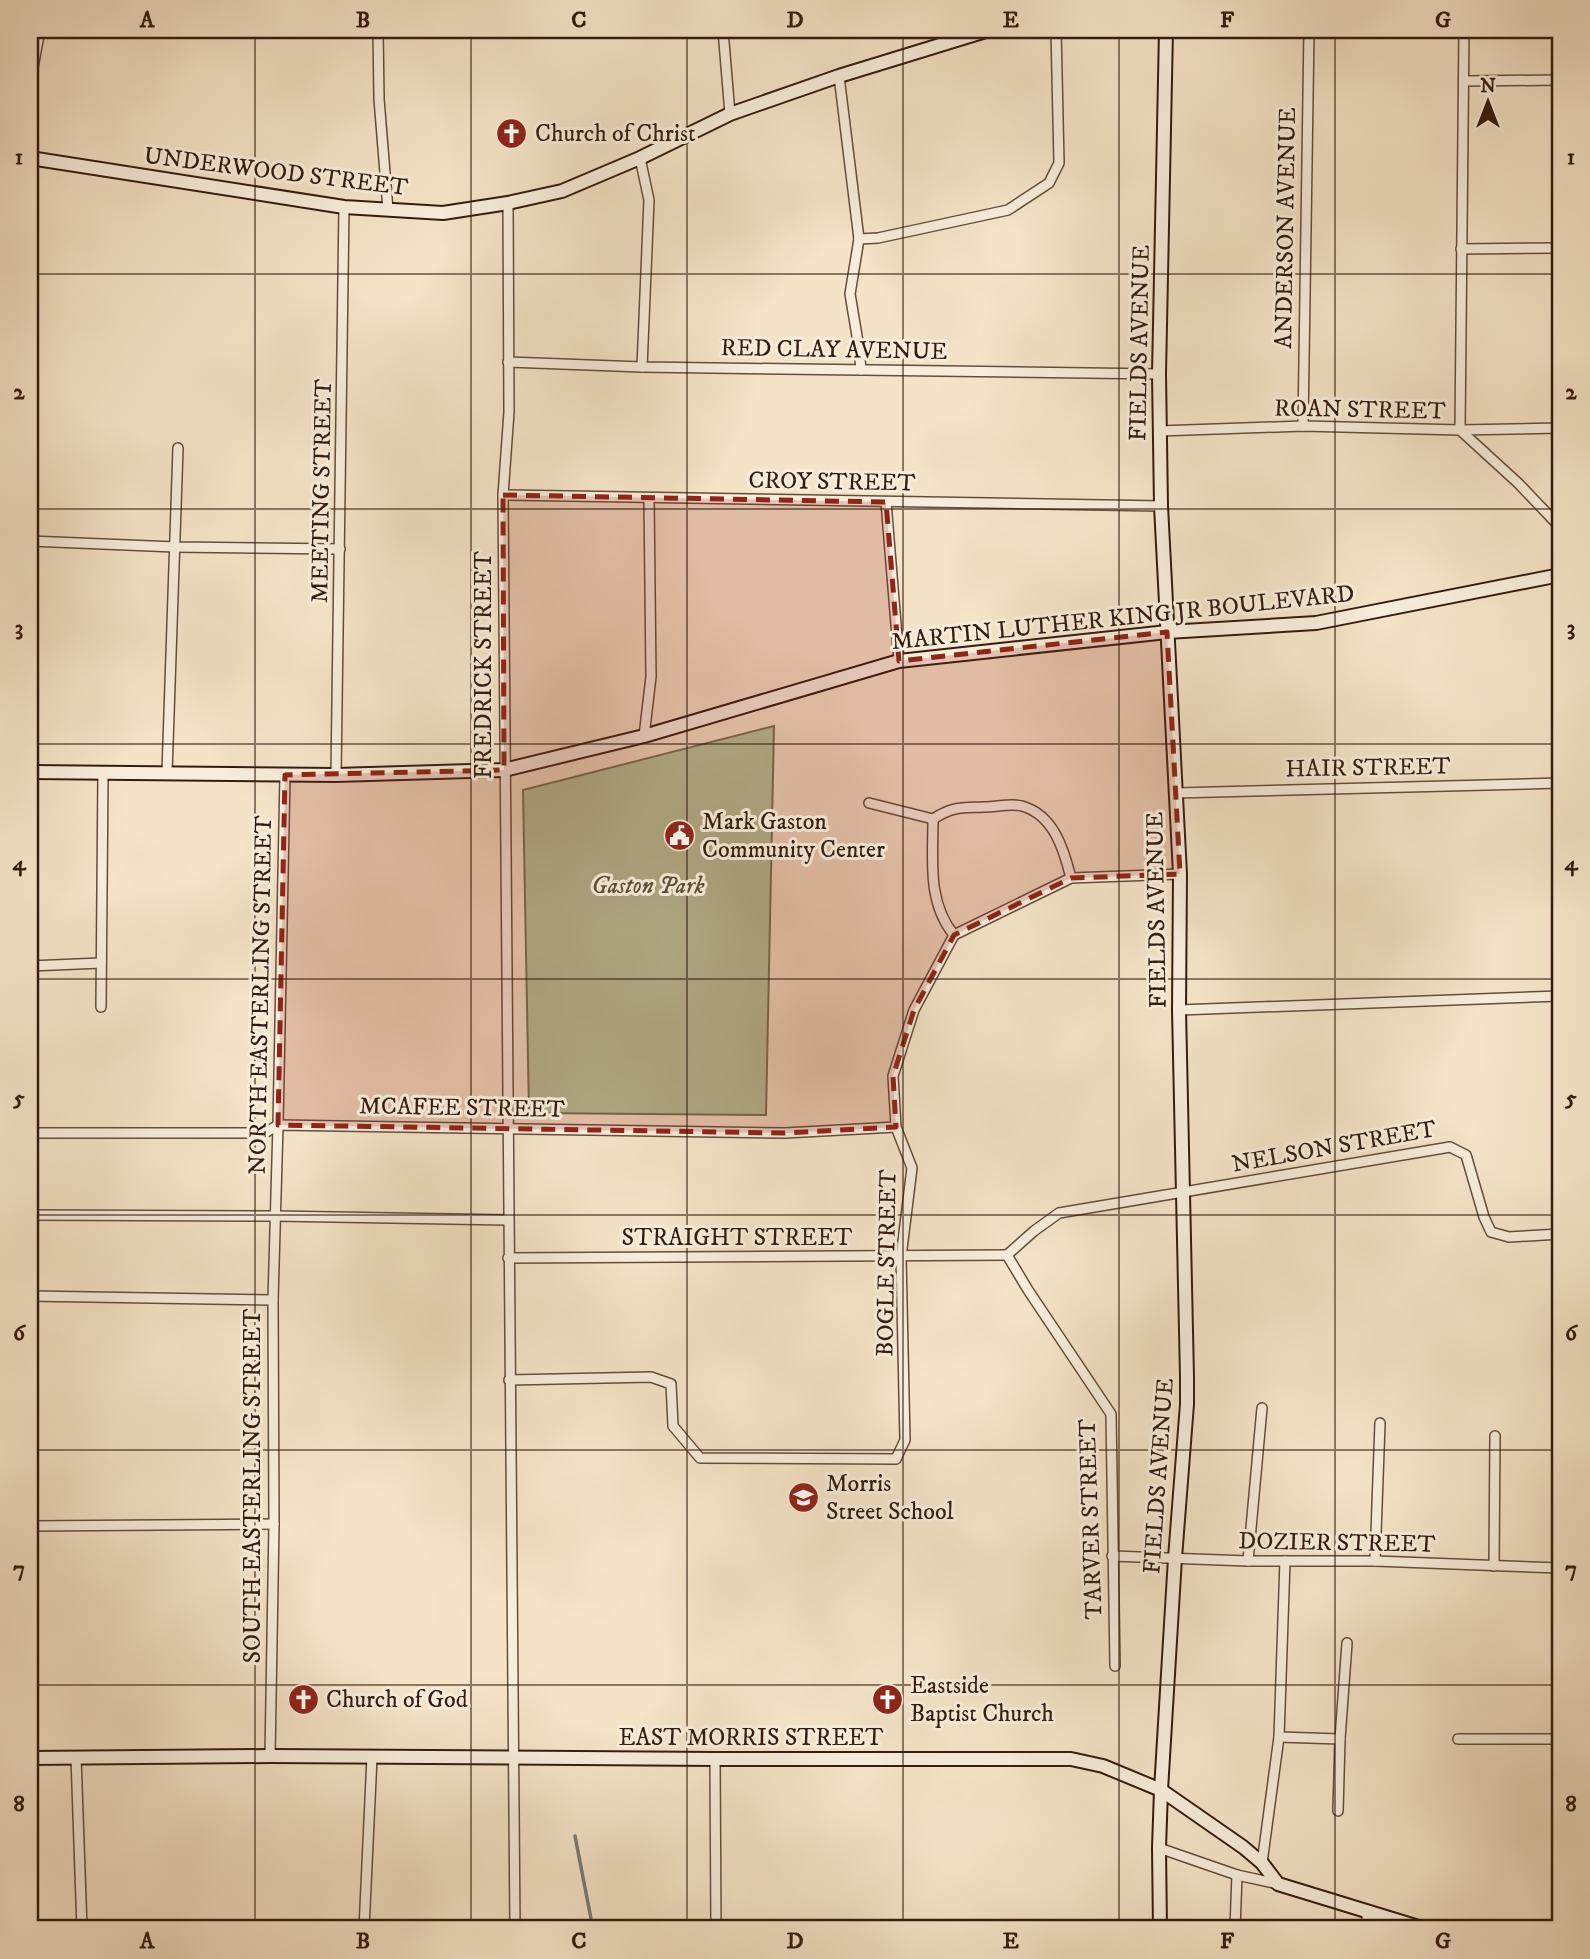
<svg xmlns="http://www.w3.org/2000/svg" width="1590" height="1959" font-family="'IM FELL DW Pica',serif">
	<style>
		.green { fill: #b5c59a; stroke: #757054; stroke-width: 2 }
		.lines { fill: none; stroke-linecap: round; stroke-linejoin: round }
		.stream { stroke: #737d73; stroke-width: 3.5 }
		.street-casing { stroke: #654d3c; stroke-width: 12 }
		.secondary-casing { stroke: #351b0e; stroke-width: 16 }
		.street { stroke: #f8eddb; stroke-width: 9 }
		.secondary { stroke: #f8eddb; stroke-width: 12 }
		.marked { fill: #8f2418; fill-opacity: 0.2; stroke: #8f2418; stroke-width: 5; stroke-dasharray: 14 9; stroke-linejoin: round }
		.grid { fill: none; stroke: #351b0e; stroke-width: 2; stroke-opacity: 0.55 }
		.labels { text-anchor: middle; dominant-baseline: central; stroke-width: 6; stroke-linejoin: round; paint-order: stroke }
		.poi-label { font-size: 24px; fill: #351b0e; stroke: #f8eddb; text-anchor: start }
		.street-label { font-size: 24px; fill: #351b0e; stroke: #f8eddb }
		.park-label { font-size: 24px; font-style: italic; fill: #5b4e38; stroke: #f8eddb }
		.neatline { fill: none; stroke: #351b0e; stroke-width: 2.5 }
		.grid-label { font-size: 23px; text-anchor: middle; font-weight: bold; fill: #351b0e }
	</style>
	<rect width="100%" height="100%" fill="#f4e3c7"/>
	<filter id="stains"><feTurbulence type="fractalNoise" baseFrequency=".00286" numOctaves="4"/><feColorMatrix values="0 0 0 0 .2 0 0 0 0 .09 0 0 0 0 .02 0 0 0 .5 -.17"/></filter>
	<radialGradient id="worn" r=".72"><stop offset=".6" stop-color="#630" stop-opacity="0"/><stop offset="1" stop-color="#630" stop-opacity=".3"/></radialGradient>
	<!-- green -->
	<polygon class="green" points="774,726 766,1115 529,1113 523,790"/>
	<g class="lines">
		<!-- stream -->
		<polyline class="stream" points="575,1836 593,1929"/>
		<defs>
			<g id="street">
				<polyline points="378,30 379,99 388,210"/>
				<polyline points="723,30 730,114"/>
				<polyline points="1464,30 1460,430 1518,483 1560,527"/>
				<polyline points="839,76 859,239 878,238 1008,210 1049,183 1059,163 1056,30"/>
				<polyline points="1465,81 1560,80"/>
				<polyline points="30,84 40,30"/>
				<polyline points="640,158 649,200 642,367"/>
				<polyline points="508,203 509,412 503,495 515,1929"/>
				<polyline points="859,239 850,294 859,348 861,370"/>
				<polyline points="1461,249 1560,248"/>
				<polyline points="508,362 642,367 1159,374"/>
				<polyline points="1303,426 1309,30"/>
				<polyline points="1159,431 1303,426 1460,430 1560,428"/>
				<polyline points="503,495 1161,506"/>
				<polyline points="886,502 899,661"/>
				<polyline points="30,541 175,547 340,549"/>
				<polyline points="644,736 651,677 649,498"/>
				<polyline points="167,773 178,448"/>
				<polyline points="336,775 344,207"/>
				<polyline points="1176,793 1560,783"/>
				<polyline points="869,803 933,819"/>
				<path d="M 933,819 C 954,806 961,808 984,807 C 996,807 1011,803 1022,806 C 1054,815 1064,850 1071,878"/>
				<path d="M 933,819 C 933,860 927,902 954,935"/>
				<polyline points="954,935 1071,878 1180,874"/>
				<polyline points="30,966 101,963"/>
				<polyline points="101,1007 103,772"/>
				<polyline points="1179,1010 1560,996"/>
				<polyline points="30,1133 265,1133 278,1125 785,1133 896,1127"/>
				<polyline points="30,1215 275,1216 508,1220"/>
				<polyline points="508,1258 1007,1255"/>
				<polyline points="30,1296 273,1300"/>
				<polyline points="509,1380 651,1377 671,1384 673,1426 700,1458 896,1459 905,1440 901,1257 912,1168 896,1127 893,1076 914,1010 954,935"/>
				<polyline points="30,1526 274,1524"/>
				<polyline points="1112,1556 1248,1561 1375,1561 1560,1568"/>
				<polyline points="1248,1561 1262,1408"/>
				<polyline points="1375,1561 1380,1423"/>
				<polyline points="1494,1566 1495,1436"/>
				<polyline points="1115,1666 1111,1414 1028,1290 1007,1255 1034,1231 1059,1213 1450,1147 1466,1155 1484,1217 1491,1232 1509,1237 1560,1234"/>
				<polyline points="1279,1737 1340,1739"/>
				<polyline points="1458,1739 1560,1739"/>
				<polyline points="270,1756 274,1524 273,1300 278,1125 285,775"/>
				<polyline points="76,1757 82,1929"/>
				<polyline points="715,1759 716,1929"/>
				<polyline points="1338,1811 1340,1739 1347,1643"/>
				<polyline points="1159,1848 1237,1875 1278,1884"/>
				<polyline points="1262,1863 1279,1737 1285,1561"/>
				<polyline points="364,1929 372,1757"/>
				<polyline points="1235,1929 1237,1875"/>
				<polyline points="1367,1929 1367,1911"/>
			</g>
			<g id="secondary">
				<polyline points="30,158 344,207 443,213 508,203 562,191 640,158 730,114 839,76 989,30"/>
				<polyline points="30,772 336,775 504,770 644,736 899,661 1167,632 1316,623 1560,575"/>
				<polyline points="30,1758 270,1756 715,1759 1071,1759 1103,1766 1161,1790 1243,1847 1262,1863 1278,1884 1425,1929"/>
				<polyline points="1160,1929 1159,1848 1161,1790 1175,1558 1187,1404 1187,1377 1179,1010 1180,874 1161,506 1159,374 1166,30"/>
			</g>
		</defs>
		<!-- street casing -->
		<use href="#street" class="street-casing"/>
		<!-- secondary casing -->
		<use href="#secondary" class="secondary-casing"/>
		<!-- street -->
		<use href="#street" class="street"/>
		<!-- secondary -->
		<use href="#secondary" class="secondary"/>
	</g>
	<!-- marked area -->
	<path class="marked" d="M 503,495 L 886,502 L 899,661 L 1167,632 L 1180,874 L 1071,878 L 954,935 L 914,1010 L 893,1076 L 896,1127 L 785,1133 L 278,1125 L 285,775 L 504,770 Z"/>
	<!-- grid -->
	<path class="grid" d="M 255,30 L 255,1929M 471,30 L 471,1929M 687,30 L 687,1929M 903,30 L 903,1929M 1119,30 L 1119,1929M 1335,30 L 1335,1929M 30,274 L 1560,274M 30,509 L 1560,509M 30,744 L 1560,744M 30,979 L 1560,979M 30,1215 L 1560,1215M 30,1450 L 1560,1450M 30,1685 L 1560,1685"/>
	<!-- icons -->
	<defs>
		<symbol id="church-disc" viewBox="-11 -11 22 22"><circle r="9.5" fill="#8f2418" stroke="#f8eddb"/><path d="M-1.2-6h2.4v3.5h3.3v2.4h-3.3V6h-2.4V-.1h-3.3v-2.4h3.3Z" fill="#fff"/></symbol>
		<symbol id="civic-disc" viewBox="-11 -11 22 22"><circle r="9.5" fill="#8f2418" stroke="#f8eddb"/><path d="M-.6-6.5H3V-4.5H.6V-3L4-1V1h2V6H-6V1h2V-1L-.6-3ZM-1.2 2.5V6h2.4V2.5Z" fill="#fff"/></symbol>
		<symbol id="school-disc" viewBox="-11 -11 22 22"><circle r="9.5" fill="#8f2418" stroke="#f8eddb"/><path d="M0-5L7-2L0 1L-7-2ZM-4 1L0 2.5L4 1V4Q0 6-4 4Z" fill="#fff"/></symbol>
	</defs>
	<g fill-rule="evenodd">
		<use href="#church-disc" x="494" y="116" width="35" height="35"/>
		<use href="#civic-disc" x="662" y="818" width="35" height="35"/>
		<use href="#school-disc" x="786" y="1480" width="35" height="35"/>
		<use href="#church-disc" x="286" y="1682" width="35" height="35"/>
		<use href="#church-disc" x="870" y="1682" width="35" height="35"/>
	</g>
	<g class="labels">
		<!-- poi labels -->
		<g class="poi-label">
			<text x="535" y="134">Church of Christ</text>
			<text x="702" y="822">Mark Gaston<tspan x="702" dy="28">Community Center</tspan></text>
			<text x="826" y="1484">Morris<tspan x="826" dy="28">Street School</tspan></text>
			<text x="910" y="1686">Eastside<tspan x="910" dy="28">Baptist Church</tspan></text>
			<text x="326" y="1700">Church of God</text>
		</g>
		<!-- street labels -->
		<g class="street-label">
			<text transform="translate(276 172) rotate(7)">UNDERWOOD STREET</text>
			<text transform="translate(1286 228) rotate(-89)">ANDERSON AVENUE</text>
			<text transform="translate(1140 343) rotate(-89)">FIELDS AVENUE</text>
			<text transform="translate(834 350) rotate(1)">RED CLAY AVENUE</text>
			<text transform="translate(1360 410) rotate(1)">ROAN STREET</text>
			<text transform="translate(832 482) rotate(1)">CROY STREET</text>
			<text transform="translate(322 491) rotate(-89)">MEETING STREET</text>
			<text transform="translate(1123 618) rotate(-6)">MARTIN LUTHER KING JR BOULEVARD</text>
			<text transform="translate(484 665) rotate(-90)">FREDRICK STREET</text>
			<text transform="translate(1368 768) rotate(-1)">HAIR STREET</text>
			<text transform="translate(1157 910) rotate(-91)">FIELDS AVENUE</text>
			<text transform="translate(261 995) rotate(-89)">NORTH EASTERLING STREET</text>
			<text transform="translate(462 1108) rotate(1)">MCAFEE STREET</text>
			<text transform="translate(1334 1147) rotate(-10)">NELSON STREET</text>
			<text x="737" y="1238">STRAIGHT STREET</text>
			<text transform="translate(887 1263) rotate(-89)">BOGLE STREET</text>
			<text transform="translate(1159 1476) rotate(-86)">FIELDS AVENUE</text>
			<text transform="translate(253 1486) rotate(-90)">SOUTH EASTERLING STREET</text>
			<text transform="translate(1091 1519) rotate(-92)">TARVER STREET</text>
			<text transform="translate(1337 1543) rotate(1)">DOZIER STREET</text>
			<text x="751" y="1738">EAST MORRIS STREET</text>
		</g>
		<!-- park labels -->
		<g class="park-label">
			<text x="648" y="886">Gaston Park</text>
		</g>
	</g>
	<!-- margin -->
	<rect width="1590" height="1959" fill="none" stroke="#f4e3c7" stroke-width="77"/>
	<!-- north arrow -->
	<g transform="translate(1488 102)" stroke="#f8eddb" stroke-width="5" paint-order="stroke">
	<path d="M0-5L12 26L0 18L-12 26Z" fill="#351b0e"/>
	<text y="-10" font-size="19" font-weight="bold" text-anchor="middle" fill="#351b0e">N</text>
	</g>
	<rect x="38" y="38" width="1514" height="1882" class="neatline"/>
	<g class="grid-label">
		<text x="147" y="27">A</text>
		<text x="363" y="27">B</text>
		<text x="579" y="27">C</text>
		<text x="795" y="27">D</text>
		<text x="1011" y="27">E</text>
		<text x="1227" y="27">F</text>
		<text x="1443" y="27">G</text>
		<text x="19" y="164">1</text>
		<text x="1571" y="164">1</text>
		<text x="19" y="399">2</text>
		<text x="1571" y="399">2</text>
		<text x="19" y="635">3</text>
		<text x="1571" y="635">3</text>
		<text x="19" y="870">4</text>
		<text x="1571" y="870">4</text>
		<text x="19" y="1105">5</text>
		<text x="1571" y="1105">5</text>
		<text x="19" y="1340">6</text>
		<text x="1571" y="1340">6</text>
		<text x="19" y="1576">7</text>
		<text x="1571" y="1576">7</text>
		<text x="19" y="1811">8</text>
		<text x="1571" y="1811">8</text>
		<text x="147" y="1948">A</text>
		<text x="363" y="1948">B</text>
		<text x="579" y="1948">C</text>
		<text x="795" y="1948">D</text>
		<text x="1011" y="1948">E</text>
		<text x="1227" y="1948">F</text>
		<text x="1443" y="1948">G</text>
	</g>
	<rect width="100%" height="100%" filter="url(#stains)"/>
	<rect width="100%" height="100%" fill="url(#worn)"/>
</svg>
